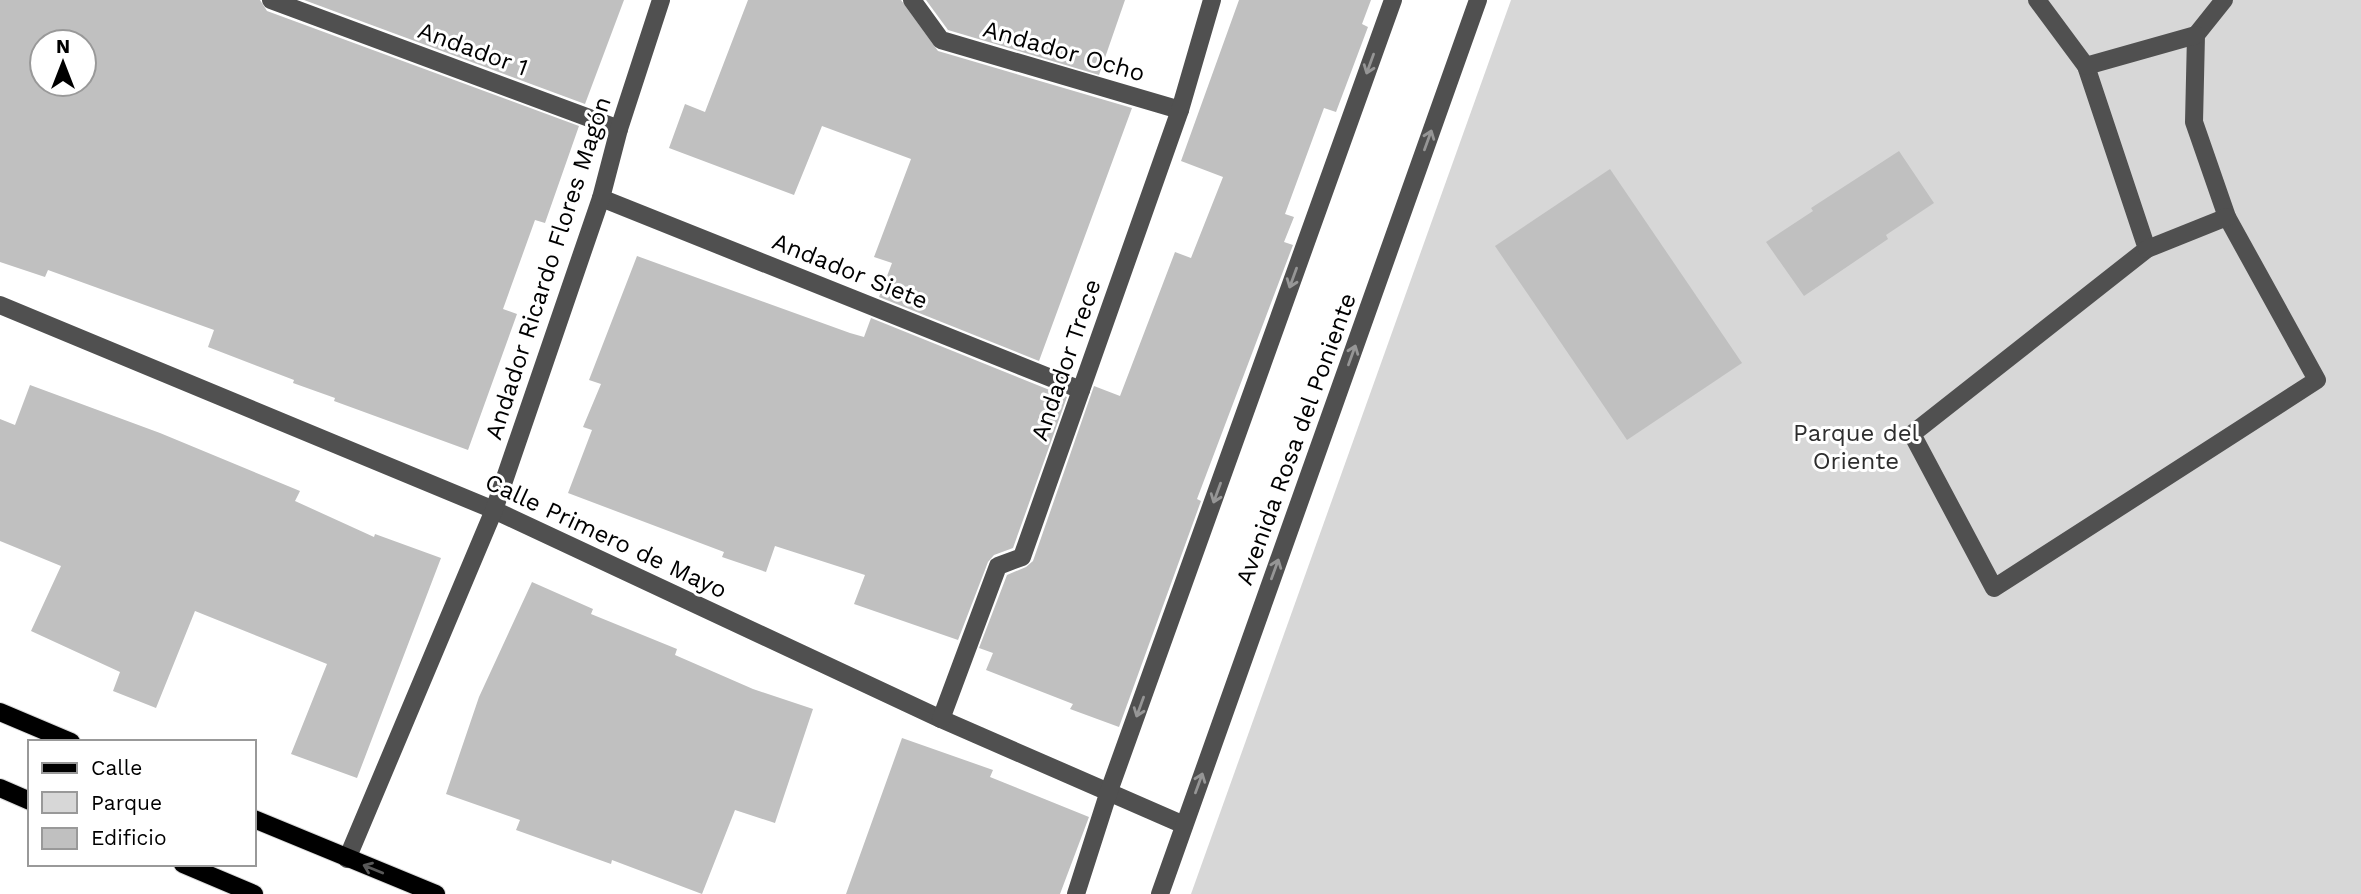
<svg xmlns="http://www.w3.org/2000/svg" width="2361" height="894" font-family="'Work Sans',sans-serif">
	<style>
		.green { fill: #d7d7d7 }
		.building { fill: #c0c0c0; fill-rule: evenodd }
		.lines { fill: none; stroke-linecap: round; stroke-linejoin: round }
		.major-casing { stroke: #dbdbdb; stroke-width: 20 }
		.minor { stroke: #505050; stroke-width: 18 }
		.major { stroke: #000; stroke-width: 18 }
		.oneway { stroke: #969696 }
		.oneway2 { stroke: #595959 }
		.labels { text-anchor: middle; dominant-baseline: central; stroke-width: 6; stroke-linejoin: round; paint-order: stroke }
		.street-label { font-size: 24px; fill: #000; stroke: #fff }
		.park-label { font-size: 24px; fill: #2e2e2e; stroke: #fff }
	</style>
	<rect width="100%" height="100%" fill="#fff"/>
	<!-- green -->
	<polygon class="green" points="1511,0 2361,0 2361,894 1191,894"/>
	<!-- building -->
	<g class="building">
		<path d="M 0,0 L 260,0 L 267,11 L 579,126 L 545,223 L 535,220 L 503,309 L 517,314 L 468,450 L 334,401 L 335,398 L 293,383 L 294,380 L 208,347 L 214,330 L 48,270 L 45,277 L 0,262 ZM 42,42 L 84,42 L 84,84 L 42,84 Z"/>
		<polygon points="304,0 624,0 585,104"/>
		<polygon points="748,0 901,0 938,51 1132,108 1039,361 879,297 892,263 874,257 911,159 822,126 794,195 669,148 685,104 705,112"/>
		<polygon points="926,0 1125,0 1099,75 948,30"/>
		<polygon points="1239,0 1371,0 1362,24 1368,27 1336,112 1324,108 1285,214 1294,217 1284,242 1293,245 1197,499 1201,501 1119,727 1070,709 1073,704 986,670 993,653 979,648 1007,575 1026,567 1033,561 1094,386 1120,396 1175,252 1191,258 1223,177 1181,161"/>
		<polygon points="1899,151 1934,203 1886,235 1888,239 1804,296 1766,242 1813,211 1811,208"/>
		<polygon points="1610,169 1742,363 1627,440 1495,246"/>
		<polygon points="637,256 850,333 864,337 871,318 1067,397 1013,548 994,555 988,562 958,640 854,604 865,575 775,546 766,572 722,557 724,552 568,493 592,430 583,427 601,384 589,380"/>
		<polygon points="30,385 160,433 300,491 295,501 374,537 375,534 441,558 357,778 291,754 327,664 195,611 156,708 113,691 120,672 31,631 61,566 0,541 0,419 15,425"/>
		<polygon points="532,582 593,609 591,614 677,649 675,655 753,689 813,709 775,823 735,810 702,894 612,860 611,864 516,830 520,820 446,794 479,697"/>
		<polygon points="902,738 993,770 990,777 1089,817 1060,894 846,894"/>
	</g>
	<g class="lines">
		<defs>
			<g id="major">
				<polyline points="0,712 71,742"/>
				<polyline points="0,788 30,801"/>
				<polyline points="254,819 436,894"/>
				<polyline points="183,864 254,894"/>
			</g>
		</defs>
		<!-- major casing -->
		<use href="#major" class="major-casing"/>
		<!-- minor -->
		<g class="minor">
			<polyline points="271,0 619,129"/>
			<polyline points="912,0 941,40 1180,110"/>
			<polyline points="2037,0 2086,66 2147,249 1912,434 1994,588 2317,380 2227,217 2194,122 2196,35 2224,0"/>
			<polyline points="2086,66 2196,35"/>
			<polyline points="601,198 1081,390"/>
			<polyline points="2147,249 2227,217"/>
			<polyline points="0,305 494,510 941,719 1184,825"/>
			<polyline points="941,719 998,566 1022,557 1180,110 1212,0"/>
			<polyline points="347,859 494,510 601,198 619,129 661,0"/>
			<polyline points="1076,894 1109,791 1393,0"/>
			<polyline points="1160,894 1478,0"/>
		</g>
		<!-- major -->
		<use href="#major" class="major"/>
	</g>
	<!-- one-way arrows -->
	<defs><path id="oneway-shaft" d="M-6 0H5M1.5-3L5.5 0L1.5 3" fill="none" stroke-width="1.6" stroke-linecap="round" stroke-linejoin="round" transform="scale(1.75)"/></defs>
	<g class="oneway">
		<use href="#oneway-shaft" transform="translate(1370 64) rotate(110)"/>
		<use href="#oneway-shaft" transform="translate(1428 140) rotate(-70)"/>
		<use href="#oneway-shaft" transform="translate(1293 278) rotate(110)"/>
		<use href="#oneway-shaft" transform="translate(1352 355) rotate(-70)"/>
		<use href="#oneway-shaft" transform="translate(1217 493) rotate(110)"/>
		<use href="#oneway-shaft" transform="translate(1275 569) rotate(-70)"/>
		<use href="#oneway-shaft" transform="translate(1140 707) rotate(110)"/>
		<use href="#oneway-shaft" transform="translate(1199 783) rotate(-70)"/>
	</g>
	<use class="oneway2" href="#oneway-shaft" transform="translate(373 869) rotate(-158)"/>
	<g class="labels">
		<!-- street labels -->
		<g class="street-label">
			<text transform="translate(473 49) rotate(20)">Andador 1</text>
			<text transform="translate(1064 51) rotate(16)">Andador Ocho</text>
			<text transform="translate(548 268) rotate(-72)">Andador Ricardo Flores Magón</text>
			<text transform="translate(850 271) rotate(22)">Andador Siete</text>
			<text transform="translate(1066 360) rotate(-71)">Andador Trece</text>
			<text transform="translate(1296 439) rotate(-70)">Avenida Rosa del Poniente</text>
			<text transform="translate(606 536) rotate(25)">Calle Primero de Mayo</text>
		</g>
		<!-- park labels -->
		<g class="park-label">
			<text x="1856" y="433">Parque del<tspan x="1856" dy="28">Oriente</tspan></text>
		</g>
	</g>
	<!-- legend -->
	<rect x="28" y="740" width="228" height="126" fill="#ffffff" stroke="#999999" stroke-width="2"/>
	<rect x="42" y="763" width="35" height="10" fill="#000000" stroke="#999999" stroke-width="2"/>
	<text x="91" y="775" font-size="21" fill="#000000">Calle</text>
	<rect x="42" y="792" width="35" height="21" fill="#d7d7d7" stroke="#999999" stroke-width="2"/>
	<text x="91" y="810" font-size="21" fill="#000000">Parque</text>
	<rect x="42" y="828" width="35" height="21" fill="#c0c0c0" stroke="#999999" stroke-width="2"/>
	<text x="91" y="845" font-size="21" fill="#000000">Edificio</text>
	<!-- north arrow -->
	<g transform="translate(63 63)"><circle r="33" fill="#ffffff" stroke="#999999" stroke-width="2"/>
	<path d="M0-5L12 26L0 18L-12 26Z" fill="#000000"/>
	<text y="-10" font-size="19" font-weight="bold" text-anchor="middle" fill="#000000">N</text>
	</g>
</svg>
